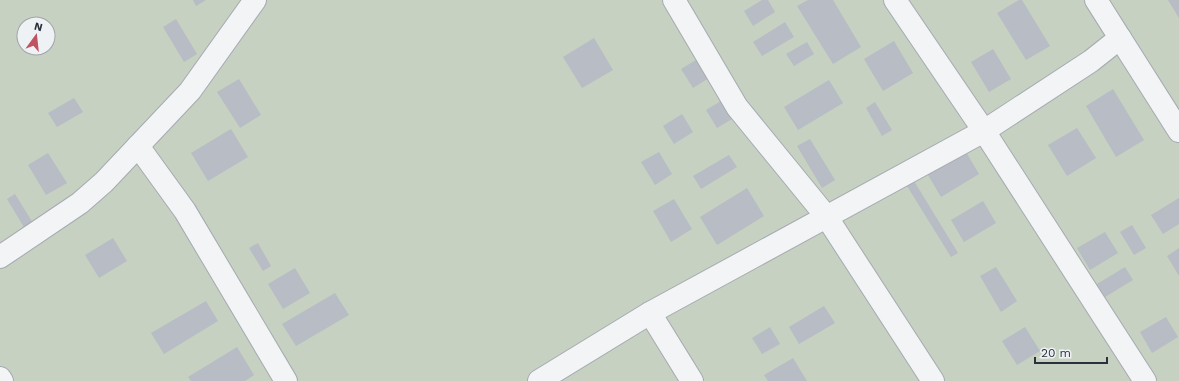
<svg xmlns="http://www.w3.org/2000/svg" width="1179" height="381" font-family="'Work Sans',sans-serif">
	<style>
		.green { fill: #c6d1c2; fill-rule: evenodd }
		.building { fill: #b8bcc4 }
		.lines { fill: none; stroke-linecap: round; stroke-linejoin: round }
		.minor-casing { stroke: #a6aab1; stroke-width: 24 }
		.minor { stroke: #f2f4f6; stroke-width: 22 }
	</style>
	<rect width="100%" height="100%" fill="#e0e3e8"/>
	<!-- green -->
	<path class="green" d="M 0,0 L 1179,0 L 1179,381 L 0,381 ZM 24,24 L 48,24 L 48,48 L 24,48 Z"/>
	<!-- building -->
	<g class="building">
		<polygon points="193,0 206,0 196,6"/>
		<polygon points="762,0 768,0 775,12 753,26 744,11"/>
		<polygon points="808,0 833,0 861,47 833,64 797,6"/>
		<polygon points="1019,0 1022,0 1050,46 1026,60 997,13"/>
		<polygon points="1168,0 1179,0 1179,18"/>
		<polygon points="176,19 197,54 184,62 163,27"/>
		<polygon points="785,22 794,37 762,56 753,42"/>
		<polygon points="594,38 613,70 582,88 563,57"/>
		<polygon points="894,41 913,73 883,91 864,59"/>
		<polygon points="807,42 814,54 794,66 786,54"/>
		<polygon points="993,49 1011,79 989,92 971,62"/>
		<polygon points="701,57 712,76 693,88 681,69"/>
		<polygon points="239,79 261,115 240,128 217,92"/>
		<polygon points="829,80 843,103 798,130 784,107"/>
		<polygon points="1113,89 1144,140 1116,157 1086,106"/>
		<polygon points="74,98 83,112 57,127 48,113"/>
		<polygon points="721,101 732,119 717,128 706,110"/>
		<polygon points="875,102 892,130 882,136 866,108"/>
		<polygon points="682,114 693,132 674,144 663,126"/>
		<polygon points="1077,128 1096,158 1067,176 1048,145"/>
		<polygon points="231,129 248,157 208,181 191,153"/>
		<polygon points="810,139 835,180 822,188 797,146"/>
		<polygon points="659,152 672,174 655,185 641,162"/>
		<polygon points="966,152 979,174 941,197 928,175"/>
		<polygon points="48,153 67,183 46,195 28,165"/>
		<polygon points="729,155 737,167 701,189 693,176"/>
		<polygon points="914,181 958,253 951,257 907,186"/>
		<polygon points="747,188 764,216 717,245 700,217"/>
		<polygon points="15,194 33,223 25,229 7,199"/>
		<polygon points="1179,198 1179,224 1163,234 1151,215"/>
		<polygon points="674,199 692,229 671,242 653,211"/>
		<polygon points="983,201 996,223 964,242 951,220"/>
		<polygon points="1132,225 1146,248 1134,255 1120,232"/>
		<polygon points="1105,232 1118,253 1090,270 1077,248"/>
		<polygon points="113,238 127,261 99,278 85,255"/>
		<polygon points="258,243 271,266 263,271 249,248"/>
		<polygon points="1179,248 1179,276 1167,256"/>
		<polygon points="996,267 1017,301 1001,312 980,276"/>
		<polygon points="1125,267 1133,280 1105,297 1097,284"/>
		<polygon points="295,268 310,293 283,309 268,284"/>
		<polygon points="335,293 349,315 296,346 282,324"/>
		<polygon points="206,301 218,321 164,354 151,333"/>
		<polygon points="824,306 835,323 799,344 789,327"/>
		<polygon points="1166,317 1178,337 1152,353 1140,332"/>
		<polygon points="770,327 780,344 762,354 752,338"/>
		<polygon points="1025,327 1040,351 1017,365 1002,341"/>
		<polygon points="237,347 254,375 245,381 191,381 188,377"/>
		<polygon points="793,358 807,381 768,381 764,375"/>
	</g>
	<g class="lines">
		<defs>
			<g id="minor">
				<polyline points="674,0 737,107 826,216 933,381"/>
				<polyline points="895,0 984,131 1145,381"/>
				<polyline points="1120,38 1179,131"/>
				<polyline points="138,146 185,211 286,381"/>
				<polyline points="0,257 80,203 104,182 190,91 255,0"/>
				<polyline points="650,313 692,381"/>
				<polyline points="0,378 2,381"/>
				<polyline points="539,381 650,313 984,131 1091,61 1120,38 1096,0"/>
			</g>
		</defs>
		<!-- minor casing -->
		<use href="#minor" class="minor-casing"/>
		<!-- minor -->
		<use href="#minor" class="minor"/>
	</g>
	<!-- north arrow -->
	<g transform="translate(36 36) rotate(15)"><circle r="19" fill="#eff2f5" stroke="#a0a5ab"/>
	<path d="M0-3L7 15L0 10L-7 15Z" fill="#c05262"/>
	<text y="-6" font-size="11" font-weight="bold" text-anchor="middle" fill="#2a313d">N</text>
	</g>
	<!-- scale -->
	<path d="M1035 357v6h72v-6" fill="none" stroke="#2a313d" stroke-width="2"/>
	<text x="1041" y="357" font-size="12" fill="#2a313d" stroke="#eff2f5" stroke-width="3" paint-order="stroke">20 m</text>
</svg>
